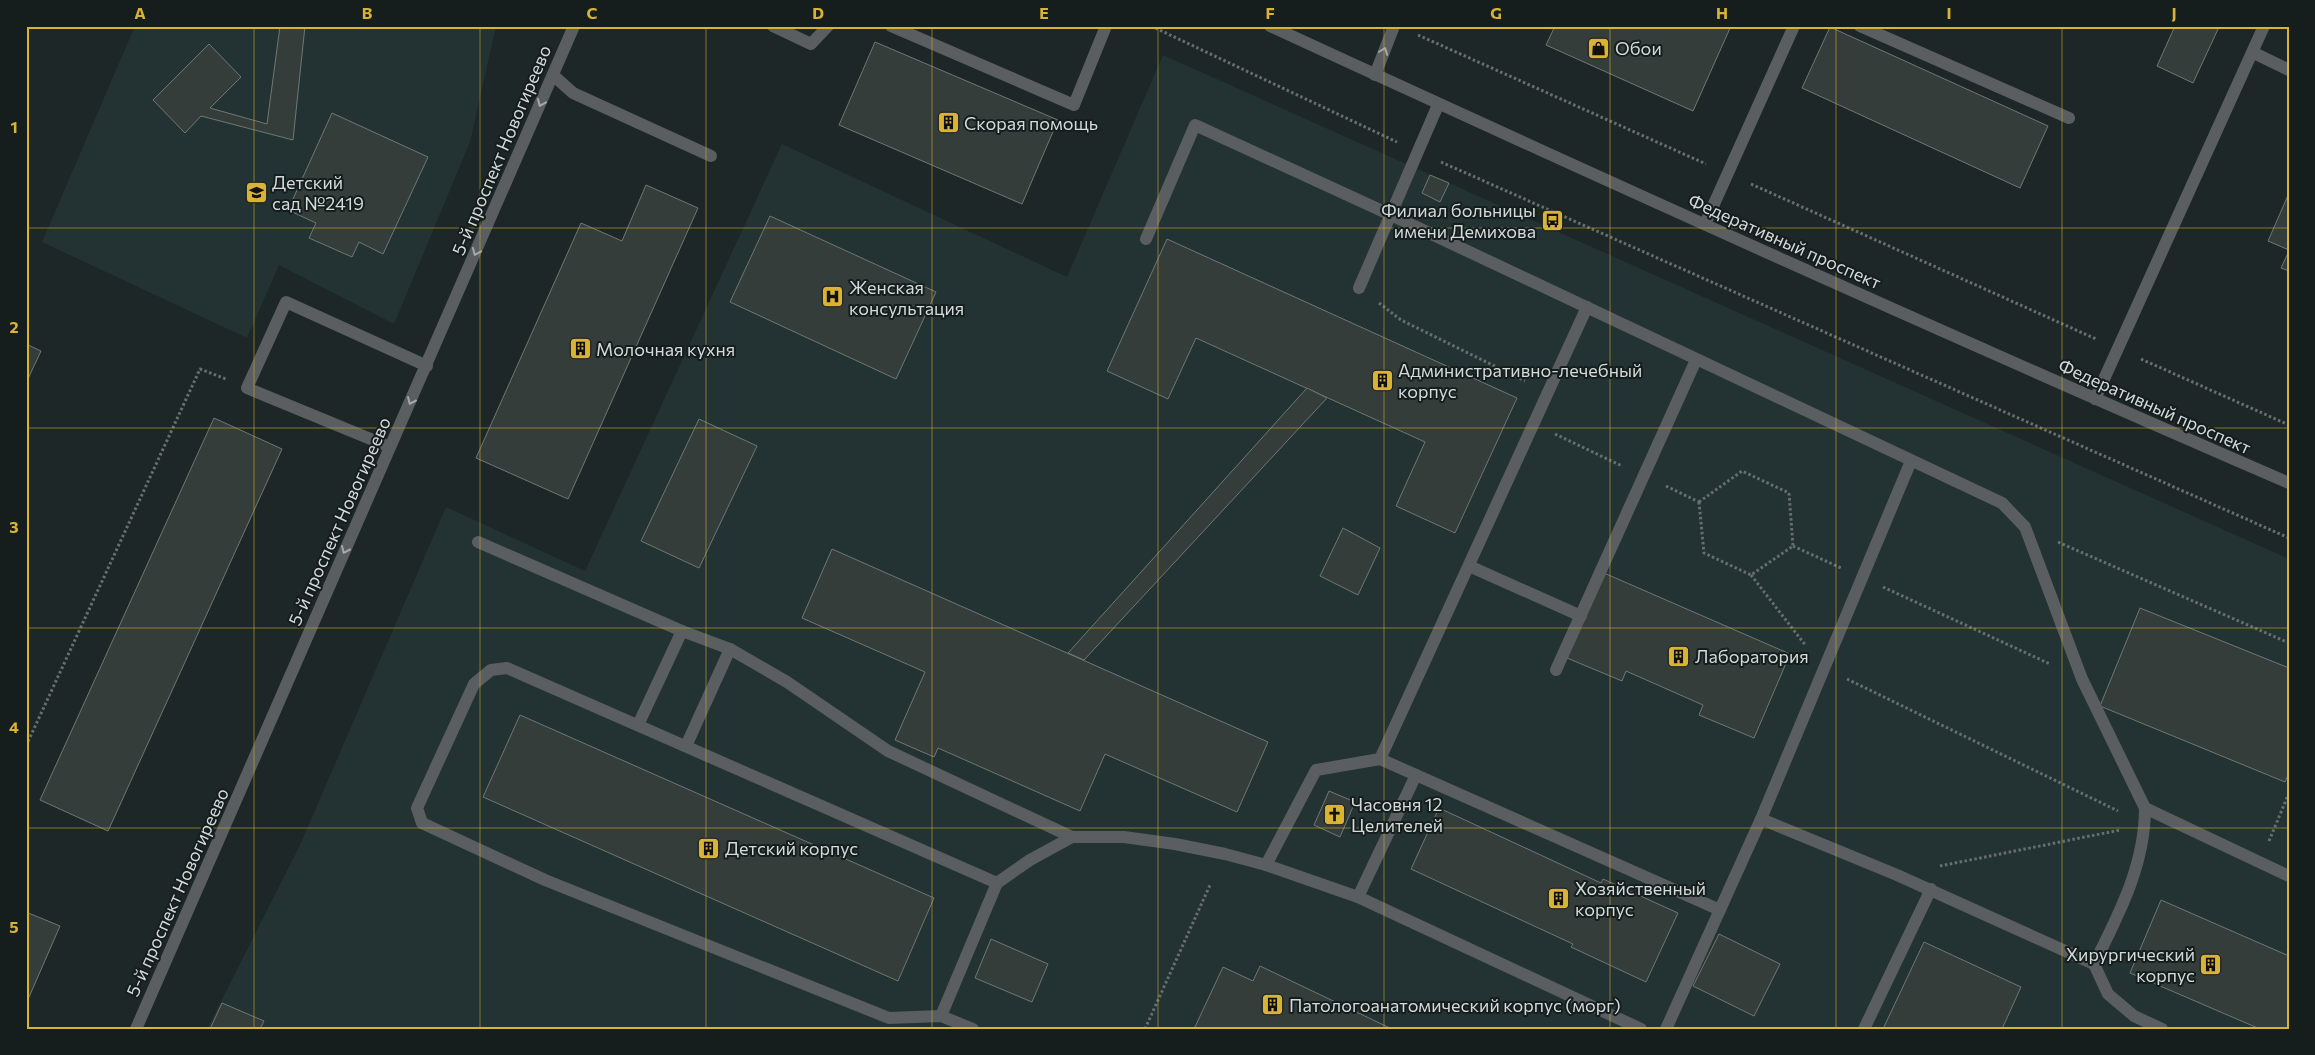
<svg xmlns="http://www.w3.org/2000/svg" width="2315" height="1055" font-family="Commissioner,sans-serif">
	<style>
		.built { fill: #233233 }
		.building { fill: #353d3a; stroke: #6e7875 }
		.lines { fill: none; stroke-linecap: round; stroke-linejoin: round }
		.path { stroke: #676f6f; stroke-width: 3; stroke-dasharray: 2.5 2.5; stroke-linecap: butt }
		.service { stroke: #5a5e60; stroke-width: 12 }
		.minor { stroke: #5a5e60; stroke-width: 12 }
		.oneway { stroke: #a3a8a9 }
		.grid { fill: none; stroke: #d9b334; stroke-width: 1; stroke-opacity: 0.55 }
		.labels { text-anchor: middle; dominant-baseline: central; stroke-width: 4; stroke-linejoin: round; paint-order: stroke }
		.poi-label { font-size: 18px; fill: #d4d9d9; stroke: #151d1d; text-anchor: start }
		.street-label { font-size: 18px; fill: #d4d9d9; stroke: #151d1d }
		.neatline { fill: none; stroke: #d9b334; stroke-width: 2 }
		.grid-label { font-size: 16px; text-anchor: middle; font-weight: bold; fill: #d9b334 }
	</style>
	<rect width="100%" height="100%" fill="#1e2727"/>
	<!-- built -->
	<g class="built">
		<polygon points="135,26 496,26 470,142 394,324 279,265 247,338 42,242"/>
		<polygon points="1163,55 2289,559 2289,1029 207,1029 300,845 446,507 585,571 782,144 1067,277"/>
	</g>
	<!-- building -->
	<g class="building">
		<polygon points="280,26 305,26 293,140 201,116 185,133 153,100 209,44 241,77 210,108 267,124"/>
		<polygon points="1555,26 1731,26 1693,111 1546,45"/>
		<polygon points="2175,26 2219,27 2193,83 2157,66"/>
		<polygon points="1830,27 2048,126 2020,188 1802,88"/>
		<polygon points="875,42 1058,120 1022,204 839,125"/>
		<polygon points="332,113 428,157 383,254 359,242 352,257 309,238 316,223 288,210"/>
		<polygon points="1430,175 1449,183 1440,202 1422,193"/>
		<polygon points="646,185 698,208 568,499 476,458 581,223 622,241"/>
		<polygon points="2289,193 2289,250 2268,241"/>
		<polygon points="770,216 936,292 896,379 730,302"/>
		<polygon points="1167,239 1517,398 1455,533 1396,506 1425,442 1196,338 1168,399 1107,371"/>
		<polygon points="2289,251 2289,271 2281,268"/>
		<polygon points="26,344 41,351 26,383"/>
		<polygon points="1307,388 1327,398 1084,660 1068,653"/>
		<polygon points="214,418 282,449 108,831 40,800"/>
		<polygon points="699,419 757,446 699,568 641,541"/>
		<polygon points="1343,528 1380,548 1358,595 1320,576"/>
		<polygon points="832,549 1268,742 1237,812 1105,754 1080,811 938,748 934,757 895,740 925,672 802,618"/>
		<polygon points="1604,573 1790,654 1754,738 1699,715 1703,705 1626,671 1622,681 1567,658"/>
		<polygon points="2140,608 2289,668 2289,773 2285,782 2100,706"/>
		<polygon points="520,715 934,898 898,981 483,797"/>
		<polygon points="1329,791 1355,802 1340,837 1314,825"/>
		<polygon points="1439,808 1601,883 1603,879 1678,913 1646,982 1571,947 1573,944 1411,869"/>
		<polygon points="2161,900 2289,956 2289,1029 2260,1029 2130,973"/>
		<polygon points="26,912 60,926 26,1004"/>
		<polygon points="1719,934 1780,964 1754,1016 1693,986"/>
		<polygon points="991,939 1048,964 1032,1002 975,978"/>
		<polygon points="1924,942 2021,987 2002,1029 1883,1029"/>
		<polygon points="1260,966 1392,1029 1194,1029 1223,967 1253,981"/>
		<polygon points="222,1003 264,1021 260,1029 210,1029"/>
	</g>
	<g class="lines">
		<!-- path -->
		<g class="path">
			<polyline points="1151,26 1397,142"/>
			<polyline points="1418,35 1706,164"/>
			<polyline points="1441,162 2289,538"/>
			<polyline points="1751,184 2096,339"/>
			<polyline points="1379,303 1401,320 1525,381"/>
			<polyline points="2141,359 2289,425"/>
			<polyline points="1555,434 1622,466"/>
			<polyline points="1666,486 1699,502"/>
			<polyline points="1699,502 1742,471 1789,493 1793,546"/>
			<polyline points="1699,502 1704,553 1751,575 1793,546"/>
			<polyline points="2058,542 2289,643"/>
			<polyline points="1793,546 1841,568"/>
			<polyline points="1751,575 1806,646"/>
			<polyline points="1883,587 2050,664"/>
			<polyline points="1847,679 2118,811"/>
			<polyline points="26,746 200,369 226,379"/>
			<polyline points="2269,841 2289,793"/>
			<polyline points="1940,866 2120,830"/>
			<polyline points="1145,1029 1210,885"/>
		</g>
		<!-- service -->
		<g class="service">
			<polyline points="773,26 811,44 828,26"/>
			<polyline points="891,26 1074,105 1106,26"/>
			<polyline points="1860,26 2069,118"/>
			<polyline points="2254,53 2289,70"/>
			<polyline points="553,75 573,93 711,156"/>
			<polyline points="1705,224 1794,26"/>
			<path d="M 1146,239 L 1195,125 L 1391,215 L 2002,503 L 2025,527 L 2082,679 L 2145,808 C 2145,865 2119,914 2094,964"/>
			<polyline points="1359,288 1438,105"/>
			<polyline points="2095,399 2264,26"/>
			<polyline points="390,447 247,388 286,302 427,366"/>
			<polyline points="478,542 682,631 730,649 787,682 888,751 1072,837"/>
			<polyline points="1469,566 1581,616"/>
			<polyline points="1556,670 1696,360"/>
			<polyline points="638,725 682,631"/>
			<polyline points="686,746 730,649"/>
			<polyline points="1380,759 1587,307"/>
			<polyline points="2145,808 2289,876"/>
			<polyline points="1761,819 1897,875 2094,964 2108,994 2134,1016 2162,1029"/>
			<polyline points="1266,865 1316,770 1380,759 1720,910"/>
			<polyline points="1358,897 1416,775"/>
			<polyline points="941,1016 997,883 1030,860 1072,837 1124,837 1175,844 1225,854 1266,865 1358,897 1641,1029"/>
			<polyline points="973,1029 941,1016 889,1018 545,880 422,823 417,808 474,684 491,670 507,668 997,883"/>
			<polyline points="1666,1029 1761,819 1911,461"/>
			<polyline points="1864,1029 1931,889"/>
		</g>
		<!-- minor -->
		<g class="minor">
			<path d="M 1270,26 C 1608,182 1947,335 2289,483"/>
			<polyline points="1375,75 1394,26"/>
			<polyline points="136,1029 574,26"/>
		</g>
	</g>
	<!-- one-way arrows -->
	<defs><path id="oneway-chevron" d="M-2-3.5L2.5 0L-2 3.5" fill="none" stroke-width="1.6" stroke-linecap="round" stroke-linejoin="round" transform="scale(1.25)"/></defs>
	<g class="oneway">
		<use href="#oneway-chevron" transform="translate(1384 51) rotate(-69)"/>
		<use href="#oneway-chevron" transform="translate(541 103) rotate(113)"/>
		<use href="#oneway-chevron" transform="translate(476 252) rotate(113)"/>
		<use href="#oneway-chevron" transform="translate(411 401) rotate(114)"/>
		<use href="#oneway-chevron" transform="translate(345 550) rotate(114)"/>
	</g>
	<!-- grid -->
	<path class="grid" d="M 254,26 L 254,1029M 480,26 L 480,1029M 706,26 L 706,1029M 932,26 L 932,1029M 1158,26 L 1158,1029M 1384,26 L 1384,1029M 1610,26 L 1610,1029M 1836,26 L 1836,1029M 2062,26 L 2062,1029M 26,228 L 2289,228M 26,428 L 2289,428M 26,628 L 2289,628M 26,828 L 2289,828"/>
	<!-- icons -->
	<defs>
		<symbol id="shop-square" viewBox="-11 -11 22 22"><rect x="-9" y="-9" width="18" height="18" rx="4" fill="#d9b334" stroke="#151d1d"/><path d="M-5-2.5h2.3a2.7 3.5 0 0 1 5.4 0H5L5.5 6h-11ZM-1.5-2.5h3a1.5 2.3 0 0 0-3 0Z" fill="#111"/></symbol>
		<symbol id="building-square" viewBox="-11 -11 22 22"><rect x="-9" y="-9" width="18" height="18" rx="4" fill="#d9b334" stroke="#151d1d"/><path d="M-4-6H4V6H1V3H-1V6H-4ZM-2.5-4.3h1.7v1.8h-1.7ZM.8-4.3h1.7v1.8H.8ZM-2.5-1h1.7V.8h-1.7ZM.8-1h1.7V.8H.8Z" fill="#111"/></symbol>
		<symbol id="school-square" viewBox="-11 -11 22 22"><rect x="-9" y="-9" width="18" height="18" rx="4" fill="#d9b334" stroke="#151d1d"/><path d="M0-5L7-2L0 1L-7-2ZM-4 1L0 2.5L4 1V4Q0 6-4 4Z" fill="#111"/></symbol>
		<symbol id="bus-square" viewBox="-11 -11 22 22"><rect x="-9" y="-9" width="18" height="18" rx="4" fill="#d9b334" stroke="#151d1d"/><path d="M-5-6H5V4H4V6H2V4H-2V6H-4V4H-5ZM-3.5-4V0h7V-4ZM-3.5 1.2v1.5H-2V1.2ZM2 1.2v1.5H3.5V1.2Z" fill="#111"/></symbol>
		<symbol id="hospital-square" viewBox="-11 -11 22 22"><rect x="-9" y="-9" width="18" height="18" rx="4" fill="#d9b334" stroke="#151d1d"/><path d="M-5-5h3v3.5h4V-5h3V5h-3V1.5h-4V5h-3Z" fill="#111"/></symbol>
		<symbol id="church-square" viewBox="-11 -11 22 22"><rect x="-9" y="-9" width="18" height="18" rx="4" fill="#d9b334" stroke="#151d1d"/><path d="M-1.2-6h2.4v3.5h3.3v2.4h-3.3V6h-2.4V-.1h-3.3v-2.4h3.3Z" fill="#111"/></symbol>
	</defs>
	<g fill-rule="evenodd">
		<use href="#shop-square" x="1586" y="36" width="25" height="25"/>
		<use href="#building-square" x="936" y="110" width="25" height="25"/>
		<use href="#school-square" x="244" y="180" width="25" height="25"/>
		<use href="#bus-square" x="1540" y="208" width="25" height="25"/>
		<use href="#hospital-square" x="820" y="284" width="25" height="25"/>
		<use href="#building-square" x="568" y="336" width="25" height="25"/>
		<use href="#building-square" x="1370" y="368" width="25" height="25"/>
		<use href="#building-square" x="1666" y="644" width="25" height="25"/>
		<use href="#church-square" x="1322" y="802" width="25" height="25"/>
		<use href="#building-square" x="696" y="836" width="25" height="25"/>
		<use href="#building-square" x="1546" y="886" width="25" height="25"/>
		<use href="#building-square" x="2198" y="952" width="25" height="25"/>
		<use href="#building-square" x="1260" y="992" width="25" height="25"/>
	</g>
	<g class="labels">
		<!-- poi labels -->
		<g class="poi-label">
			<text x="1615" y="48">Обои</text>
			<text x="964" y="123">Скорая помощь</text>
			<text x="272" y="182">Детский<tspan x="272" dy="21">сад №2419</tspan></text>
			<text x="1536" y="210" text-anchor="end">Филиал больницы<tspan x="1536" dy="21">имени Демихова</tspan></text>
			<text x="849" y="287">Женская<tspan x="849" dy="21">консультация</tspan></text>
			<text x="596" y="349">Молочная кухня</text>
			<text x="1398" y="370">Административно-лечебный<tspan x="1398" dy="21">корпус</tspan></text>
			<text x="1695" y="656">Лаборатория</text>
			<text x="1351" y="804">Часовня 12<tspan x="1351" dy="21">Целителей</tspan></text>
			<text x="725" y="848">Детский корпус</text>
			<text x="1575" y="888">Хозяйственный<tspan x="1575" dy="21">корпус</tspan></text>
			<text x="2195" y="954" text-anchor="end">Хирургический<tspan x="2195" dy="21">корпус</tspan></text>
			<text x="1289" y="1005">Патологоанатомический корпус (морг)</text>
		</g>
		<!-- street labels -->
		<g class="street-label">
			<text transform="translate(501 150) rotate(-67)">5-й проспект Новогиреево</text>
			<text transform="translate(1785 241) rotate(24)">Федеративный проспект</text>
			<text transform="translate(2155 406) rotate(24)">Федеративный проспект</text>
			<text transform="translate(339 521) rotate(-66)">5-й проспект Новогиреево</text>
			<text transform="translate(177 892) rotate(-66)">5-й проспект Новогиреево</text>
		</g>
	</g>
	<!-- border -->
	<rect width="2315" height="1055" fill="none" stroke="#151d1d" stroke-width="55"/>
	<rect x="28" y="28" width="2260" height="1000" class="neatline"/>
	<g class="grid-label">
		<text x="140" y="19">A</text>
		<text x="367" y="19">B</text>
		<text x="592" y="19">C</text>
		<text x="818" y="19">D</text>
		<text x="1044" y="19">E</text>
		<text x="1270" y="19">F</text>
		<text x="1496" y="19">G</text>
		<text x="1722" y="19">H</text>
		<text x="1949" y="19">I</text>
		<text x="2174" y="19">J</text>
		<text x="14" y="133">1</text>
		<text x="14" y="333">2</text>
		<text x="14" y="533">3</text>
		<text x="14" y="733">4</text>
		<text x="14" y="933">5</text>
	</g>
</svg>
